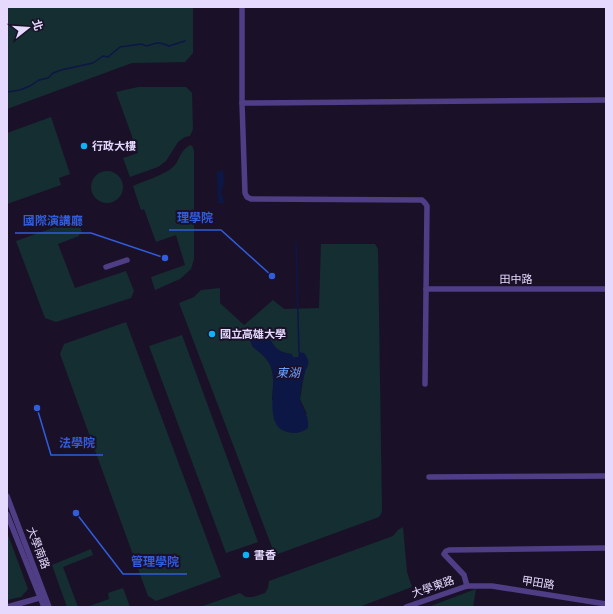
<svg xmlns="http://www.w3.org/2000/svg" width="613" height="614" font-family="'Sofia Sans Condensed','Noto Sans TC',sans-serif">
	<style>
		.green { fill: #152e32; fill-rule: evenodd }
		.water { fill: #0d1746 }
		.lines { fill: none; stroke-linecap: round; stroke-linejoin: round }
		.stream { stroke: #0d1746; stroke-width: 1.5 }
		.minor { stroke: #4f3e86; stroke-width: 5.5 }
		.poi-dot { fill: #0eb2f6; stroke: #1a1129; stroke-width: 1.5 }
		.labels { text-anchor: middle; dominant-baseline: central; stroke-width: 4; stroke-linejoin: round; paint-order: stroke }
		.poi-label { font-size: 11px; font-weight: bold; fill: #e5dafe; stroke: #1a1129; text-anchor: start }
		.street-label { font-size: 11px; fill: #e5dafe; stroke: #1a1129 }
		.water-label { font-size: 12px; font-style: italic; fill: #6d9df9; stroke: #1a1129 }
		.leader { fill: none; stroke: #315cdc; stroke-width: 1.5 }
		.callout-dot { fill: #315cdc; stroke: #1a1129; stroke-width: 1.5 }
		.callout-label { font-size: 12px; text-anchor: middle; font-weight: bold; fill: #315cdc; stroke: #1a1129; stroke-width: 4; stroke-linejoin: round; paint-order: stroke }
	</style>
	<rect width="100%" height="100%" fill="#1a1129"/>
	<!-- green -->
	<g class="green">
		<polygon points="7,7 193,7 193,53 185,62 132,63 7,109"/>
		<polygon points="138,87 186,87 192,93 193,129 190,136 185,137 178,142 166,161 158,167 130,177 123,158 138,153 116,92"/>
		<polygon points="51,117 70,174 59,178 61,185 7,204 7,133"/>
		<path d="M 190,145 C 193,146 193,147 194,151 L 194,259 L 191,269 L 180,279 L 155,290 L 151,277 L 185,265 L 176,235 L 156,242 L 144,209 L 141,210 L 133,186 C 144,181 164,175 173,167 C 180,161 179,151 190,145 Z"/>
		<circle cx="107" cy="187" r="16"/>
		<polygon points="78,219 82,233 79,234 79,236 58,244 75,288 126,271 134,291 131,298 56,322 45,318 16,241"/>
		<path d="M 321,244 L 375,244 L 378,249 L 382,512 L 379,517 L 275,555 L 179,303 L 194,297 L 201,290 L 220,288 L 220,303 L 244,325 L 273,300 L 284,309 L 319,308 ZM 267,334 C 274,346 276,352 291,354 L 292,357 L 298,357 L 305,372 L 304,375 L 300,399 L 307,414 L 272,400 C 274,373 276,364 253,347 Z"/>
		<polygon points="126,322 221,577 156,601 148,596 60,354 64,344"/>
		<polygon points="182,335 258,542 226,553 149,346"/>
		<polygon points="403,527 407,572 412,587 359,607 200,607 240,593 246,597 253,597 265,593 268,588 269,581 393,536 398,530"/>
		<polygon points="7,532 28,589 21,597 7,600"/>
		<polygon points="91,549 93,555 63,567 78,607 67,607 52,565"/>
		<polygon points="123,588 130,607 87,607 109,599 108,593"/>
		<polygon points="476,589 473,607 428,607"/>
	</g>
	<!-- water -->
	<g class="water">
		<polygon points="218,171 223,171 224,182 221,193 224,202 224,203 218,203 217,172"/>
		<path d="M 263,330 C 274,343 273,352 292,354 L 293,357 L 298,357 L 299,352 L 304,353 C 313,365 306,365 304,376 C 302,382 300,391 300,398 C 300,408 310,413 308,428 C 301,433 296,434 287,432 C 263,425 277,387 272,370 C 270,362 265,356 259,352 C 257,350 254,348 252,346 C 251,344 251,342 250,340 C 252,333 256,331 263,330 Z"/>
	</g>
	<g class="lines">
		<!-- stream -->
		<g class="stream">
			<path d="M 7,92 L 20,90 L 30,86 L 39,80 L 48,78 L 53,73 L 61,70 L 93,63 L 103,56 L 108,57 L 120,47 L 141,44 L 147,46 C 157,42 160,42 169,46 L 185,41"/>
			<polyline points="296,242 299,352"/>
		</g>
		<!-- minor -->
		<g class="minor">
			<polyline points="242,7 242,103 245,193 247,197 251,199 422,200 425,203 427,206 425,384"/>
			<polyline points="242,103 606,100"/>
			<polyline points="106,267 127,260"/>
			<polyline points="426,289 606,289"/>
			<polyline points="429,477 606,476"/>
			<polyline points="7,496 49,607"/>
			<polyline points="7,514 44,607"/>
			<polyline points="467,586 464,575 444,554 446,551 449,550 606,548"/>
			<polyline points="7,607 43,597"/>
			<polyline points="406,607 467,586 492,586 606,604"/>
		</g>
	</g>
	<!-- markers -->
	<g class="poi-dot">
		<circle cx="84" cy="146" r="4"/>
		<circle cx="212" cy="334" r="4"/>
		<circle cx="246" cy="555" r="4"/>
	</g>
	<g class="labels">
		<!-- poi labels -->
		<g class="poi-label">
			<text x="92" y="146">行政大樓</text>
			<text x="220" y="334">國立高雄大學</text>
			<text x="254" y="555">書香</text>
		</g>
		<!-- street labels -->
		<g class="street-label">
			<text x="516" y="279">田中路</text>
			<text transform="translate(38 548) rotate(69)">大學南路</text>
			<text transform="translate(538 583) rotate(9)">甲田路</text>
			<text transform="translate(433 587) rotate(-19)">大學東路</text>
		</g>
		<!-- water labels -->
		<g class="water-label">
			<text x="288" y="373">東湖</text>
		</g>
	</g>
	<!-- callouts -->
	<path class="leader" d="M272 276L221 230H169M165 258L91 233H15M37 408L51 455H103M76 513L123 574H187"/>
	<g class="callout-dot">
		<circle cx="272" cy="276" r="4"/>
		<circle cx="165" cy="258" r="4"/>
		<circle cx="37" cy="408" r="4"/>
		<circle cx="76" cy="513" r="4"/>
	</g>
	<g class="callout-label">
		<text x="195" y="222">理學院</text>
		<text x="53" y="225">國際演講廳</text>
		<text x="77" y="447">法學院</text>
		<text x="155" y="566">管理學院</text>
	</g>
	<!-- border -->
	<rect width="613" height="614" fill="none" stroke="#e5dafe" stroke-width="16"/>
	<!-- north arrow -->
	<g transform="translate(28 28) rotate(73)" stroke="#1a1129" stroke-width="3" paint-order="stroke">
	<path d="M0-3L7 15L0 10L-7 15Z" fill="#e5dafe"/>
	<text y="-6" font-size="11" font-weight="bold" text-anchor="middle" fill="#e5dafe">北</text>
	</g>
</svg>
